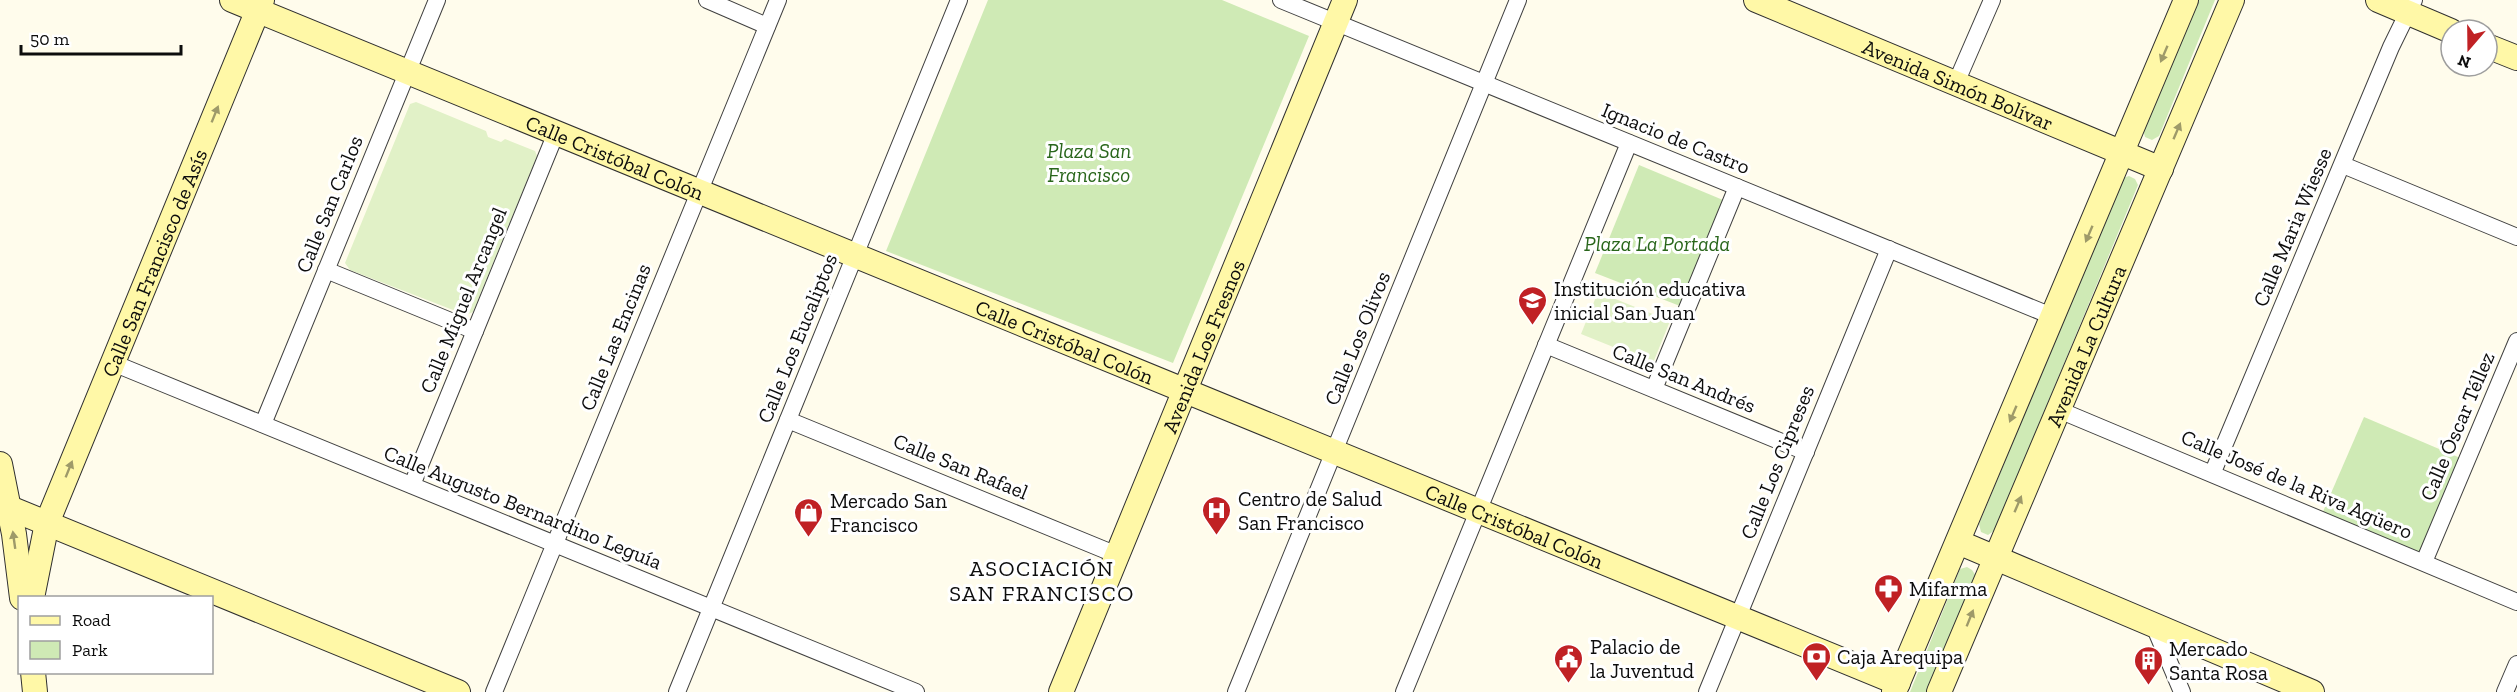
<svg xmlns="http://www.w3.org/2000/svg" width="2517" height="692" font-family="'Zilla Slab',serif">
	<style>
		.green { fill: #cfeab5 }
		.pitch { fill: #e1f1c7 }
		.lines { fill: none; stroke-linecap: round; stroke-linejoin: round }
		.street-casing { stroke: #404040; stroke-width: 18 }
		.secondary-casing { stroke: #2f2f2f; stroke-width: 26 }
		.street { stroke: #fff; stroke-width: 16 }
		.secondary { stroke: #fff8a7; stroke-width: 24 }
		.oneway { fill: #9e9a69 }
		.labels { text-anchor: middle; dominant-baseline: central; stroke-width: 6; stroke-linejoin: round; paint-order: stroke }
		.street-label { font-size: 21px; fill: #0d0d0d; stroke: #fff }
		.park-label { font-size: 21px; font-style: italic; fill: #29661b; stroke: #fff }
		.poi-label { font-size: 21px; fill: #0d0d0d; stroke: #fff; text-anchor: start }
		.neighbourhood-label { font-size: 22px; letter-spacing: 1.5px; fill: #0d0d0d; stroke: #fff }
	</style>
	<rect width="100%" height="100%" fill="#fffcec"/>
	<!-- green -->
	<g class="green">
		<polygon points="988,0 1222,0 1309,36 1173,363 886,251"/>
		<polygon points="2197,0 2215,0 2159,136 2152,140 2145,137 2143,129"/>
		<polygon points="1639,165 1723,200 1680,306 1595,273"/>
		<polygon points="2129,176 2135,179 2138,185 1995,530 1988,535 1981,532 1979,524 2123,178"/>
		<polygon points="2364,417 2465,460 2424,556 2322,514"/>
		<polygon points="1967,567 1972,570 1976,576 1928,692 1910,692 1960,569"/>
	</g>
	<!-- pitch -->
	<g class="pitch">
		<polygon points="416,102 486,131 488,137 501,142 505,139 535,151 537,156 473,312 466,315 350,270 345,263 410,104"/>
		<polygon points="1598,292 1670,321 1653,363 1581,334"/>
	</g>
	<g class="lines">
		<defs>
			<g id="street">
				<polyline points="707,0 767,26"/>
				<polyline points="1281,0 2054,317"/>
				<polyline points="1956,83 1992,0"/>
				<polyline points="2343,165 2517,237"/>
				<polyline points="326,270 475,331"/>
				<polyline points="1546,345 1806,452"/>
				<polyline points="113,363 916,692"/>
				<polyline points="1654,389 1737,187"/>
				<polyline points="2059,410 2517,602"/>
				<polyline points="788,420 1117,555"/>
				<polyline points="263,424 437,0"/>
				<polyline points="2213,472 2391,47 2414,0"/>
				<polyline points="412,485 556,133"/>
				<polyline points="2424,562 2517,341"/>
				<polyline points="2154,626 2182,692"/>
				<polyline points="494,692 778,0"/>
				<polyline points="677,692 959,0"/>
				<polyline points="1236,692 1518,0"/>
				<polyline points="1404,692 1629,143"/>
				<polyline points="1707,692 1889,249"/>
				<polyline points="2505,692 2517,664"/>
			</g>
			<g id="secondary">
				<path id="s1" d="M 232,0 L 1898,683"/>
				<path id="s2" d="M 1756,0 L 2161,169"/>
				<polyline points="2378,0 2451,31"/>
				<polyline points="2487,46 2517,58"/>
				<polyline points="0,464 14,534 22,598"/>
				<polyline points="0,504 458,692"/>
				<polyline points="1958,542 2312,692"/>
				<path id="s3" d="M 32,598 L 47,523 L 262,0"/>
				<polyline points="33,672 35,692"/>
				<path id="s4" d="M 1061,692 L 1345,0"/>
				<polyline points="1894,692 2186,0"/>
				<path id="s5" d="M 1939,692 L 2232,0"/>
			</g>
		</defs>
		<!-- street casing -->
		<use href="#street" class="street-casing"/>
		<!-- secondary casing -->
		<use href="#secondary" class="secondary-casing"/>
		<!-- street -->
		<use href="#street" class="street"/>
		<!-- secondary -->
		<use href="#secondary" class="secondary"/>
	</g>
	<!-- one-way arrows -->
	<defs><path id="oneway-solid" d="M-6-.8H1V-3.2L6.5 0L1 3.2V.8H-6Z" transform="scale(1.5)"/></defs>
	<g class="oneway">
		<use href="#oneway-solid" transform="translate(2164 54) rotate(113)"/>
		<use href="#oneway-solid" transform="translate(215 114) rotate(-68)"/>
		<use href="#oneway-solid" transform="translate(2177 131) rotate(-67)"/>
		<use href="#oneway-solid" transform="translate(2089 234) rotate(113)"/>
		<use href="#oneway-solid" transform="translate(2013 414) rotate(113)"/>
		<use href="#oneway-solid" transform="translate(69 469) rotate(-68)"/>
		<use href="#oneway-solid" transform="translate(2018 504) rotate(-67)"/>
		<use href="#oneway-solid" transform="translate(14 540) rotate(-98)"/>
		<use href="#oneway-solid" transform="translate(1970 618) rotate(-68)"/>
	</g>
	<!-- icons -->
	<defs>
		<symbol id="school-pin" viewBox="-11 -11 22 30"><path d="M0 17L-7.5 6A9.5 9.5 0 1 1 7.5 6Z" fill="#c02124" stroke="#fff"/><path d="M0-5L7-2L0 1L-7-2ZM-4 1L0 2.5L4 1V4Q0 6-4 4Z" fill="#fff"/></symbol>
		<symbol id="hospital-pin" viewBox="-11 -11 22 30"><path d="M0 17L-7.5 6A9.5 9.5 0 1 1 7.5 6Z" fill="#c02124" stroke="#fff"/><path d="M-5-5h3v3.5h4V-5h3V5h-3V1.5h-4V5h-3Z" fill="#fff"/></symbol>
		<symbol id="shop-pin" viewBox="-11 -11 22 30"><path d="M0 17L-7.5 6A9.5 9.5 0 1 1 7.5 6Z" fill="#c02124" stroke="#fff"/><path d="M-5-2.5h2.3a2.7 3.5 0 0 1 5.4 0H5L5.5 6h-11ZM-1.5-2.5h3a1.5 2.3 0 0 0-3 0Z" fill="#fff"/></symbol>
		<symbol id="pharmacy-pin" viewBox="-11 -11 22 30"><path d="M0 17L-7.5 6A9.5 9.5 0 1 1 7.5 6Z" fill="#c02124" stroke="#fff"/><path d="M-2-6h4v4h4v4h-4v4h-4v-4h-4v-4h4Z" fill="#fff"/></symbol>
		<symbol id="bank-pin" viewBox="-11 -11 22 30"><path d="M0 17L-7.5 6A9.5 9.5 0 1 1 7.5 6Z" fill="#c02124" stroke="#fff"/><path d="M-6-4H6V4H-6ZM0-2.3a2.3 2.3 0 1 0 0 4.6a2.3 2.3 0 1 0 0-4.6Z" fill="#fff"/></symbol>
		<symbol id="civic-pin" viewBox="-11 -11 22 30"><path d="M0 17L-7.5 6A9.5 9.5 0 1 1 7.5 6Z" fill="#c02124" stroke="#fff"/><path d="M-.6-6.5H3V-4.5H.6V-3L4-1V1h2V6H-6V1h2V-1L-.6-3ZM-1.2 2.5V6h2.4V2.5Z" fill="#fff"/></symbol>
		<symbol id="building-pin" viewBox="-11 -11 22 30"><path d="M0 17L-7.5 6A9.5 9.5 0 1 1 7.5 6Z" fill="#c02124" stroke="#fff"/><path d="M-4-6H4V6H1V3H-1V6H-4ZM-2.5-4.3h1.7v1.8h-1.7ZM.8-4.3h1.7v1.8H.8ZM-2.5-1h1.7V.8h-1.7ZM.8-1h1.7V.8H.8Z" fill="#fff"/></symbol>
	</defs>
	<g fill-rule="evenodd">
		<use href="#school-pin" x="1516" y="284" width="33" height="45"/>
		<use href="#hospital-pin" x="1200" y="494" width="33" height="45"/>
		<use href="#shop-pin" x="792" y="496" width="33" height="45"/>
		<use href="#pharmacy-pin" x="1872" y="572" width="33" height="45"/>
		<use href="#bank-pin" x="1800" y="640" width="33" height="45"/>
		<use href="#civic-pin" x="1552" y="642" width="33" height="45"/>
		<use href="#building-pin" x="2132" y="644" width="33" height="45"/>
	</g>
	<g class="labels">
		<!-- street labels -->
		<g class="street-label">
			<text stroke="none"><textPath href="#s2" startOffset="219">Avenida Simón Bolívar</textPath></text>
			<text transform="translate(1676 138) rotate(22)">Ignacio de Castro</text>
			<text stroke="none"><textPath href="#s1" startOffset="414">Calle Cristóbal Colón</textPath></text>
			<text transform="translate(329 204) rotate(-68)">Calle San Carlos</text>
			<text transform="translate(2292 227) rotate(-67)">Calle Maria Wiesse</text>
			<text stroke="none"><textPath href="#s3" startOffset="358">Calle San Francisco de Asís</textPath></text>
			<text transform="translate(463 300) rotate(-68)">Calle Miguel Arcangel</text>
			<text transform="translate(615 337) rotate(-68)">Calle Las Encinas</text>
			<text transform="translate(797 338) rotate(-68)">Calle Los Eucaliptos</text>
			<text transform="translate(1357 338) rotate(-68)">Calle Los Olivos</text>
			<text stroke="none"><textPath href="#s1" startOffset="900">Calle Cristóbal Colón</textPath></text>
			<text stroke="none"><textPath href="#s4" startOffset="374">Avenida Los Fresnos</textPath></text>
			<text stroke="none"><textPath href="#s5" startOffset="376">Avenida La Cultura</textPath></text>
			<text transform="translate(1684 378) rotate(22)">Calle San Andrés</text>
			<text transform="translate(2457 426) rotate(-67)">Calle Óscar Téllez</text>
			<text transform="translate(1777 462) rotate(-68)">Calle Los Cipreses</text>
			<text transform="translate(961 466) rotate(22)">Calle San Rafael</text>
			<text transform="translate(2297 484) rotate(23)">Calle José de la Riva Agüero</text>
			<text transform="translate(523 507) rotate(22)">Calle Augusto Bernardino Leguía</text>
			<text stroke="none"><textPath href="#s1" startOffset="1386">Calle Cristóbal Colón</textPath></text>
		</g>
		<!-- park labels -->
		<g class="park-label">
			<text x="1089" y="150">Plaza San<tspan x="1089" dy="24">Francisco</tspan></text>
			<text x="1657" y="243">Plaza La Portada</text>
		</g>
		<!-- poi labels -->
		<g class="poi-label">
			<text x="1554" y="288">Institución educativa<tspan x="1554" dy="24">inicial San Juan</tspan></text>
			<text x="1238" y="498">Centro de Salud<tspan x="1238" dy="24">San Francisco</tspan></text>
			<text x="830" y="500">Mercado San<tspan x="830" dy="24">Francisco</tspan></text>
			<text x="1909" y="588">Mifarma</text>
			<text x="1590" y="646">Palacio de<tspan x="1590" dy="24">la Juventud</tspan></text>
			<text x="2169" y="648">Mercado<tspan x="2169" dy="24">Santa Rosa</tspan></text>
			<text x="1837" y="656">Caja Arequipa</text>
		</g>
		<!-- neighbourhood labels -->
		<g class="neighbourhood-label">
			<text x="1042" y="568">ASOCIACIÓN<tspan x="1042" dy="25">SAN FRANCISCO</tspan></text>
		</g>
	</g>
	<!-- legend -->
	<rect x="18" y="596" width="195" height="78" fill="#ffffff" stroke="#9e9e9e" stroke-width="1.5"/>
	<rect x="30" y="616" width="30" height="9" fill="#fff8a7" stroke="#9e9e9e" stroke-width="1.5"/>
	<text x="72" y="626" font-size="18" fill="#0d0d0d">Road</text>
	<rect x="30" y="641" width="30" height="18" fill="#cfeab5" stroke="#9e9e9e" stroke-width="1.5"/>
	<text x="72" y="656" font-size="18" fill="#0d0d0d">Park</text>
	<!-- north arrow -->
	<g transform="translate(2469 48) rotate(200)"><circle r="28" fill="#ffffff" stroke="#9e9e9e" stroke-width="1.5"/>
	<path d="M0-4.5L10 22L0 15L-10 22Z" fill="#c02124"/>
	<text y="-9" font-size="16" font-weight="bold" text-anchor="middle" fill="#0d0d0d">N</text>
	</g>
	<!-- scale -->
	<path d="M21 45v9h160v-9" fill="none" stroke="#0d0d0d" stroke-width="3"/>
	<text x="30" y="45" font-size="18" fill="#0d0d0d" stroke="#ffffff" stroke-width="4.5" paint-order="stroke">50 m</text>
</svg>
